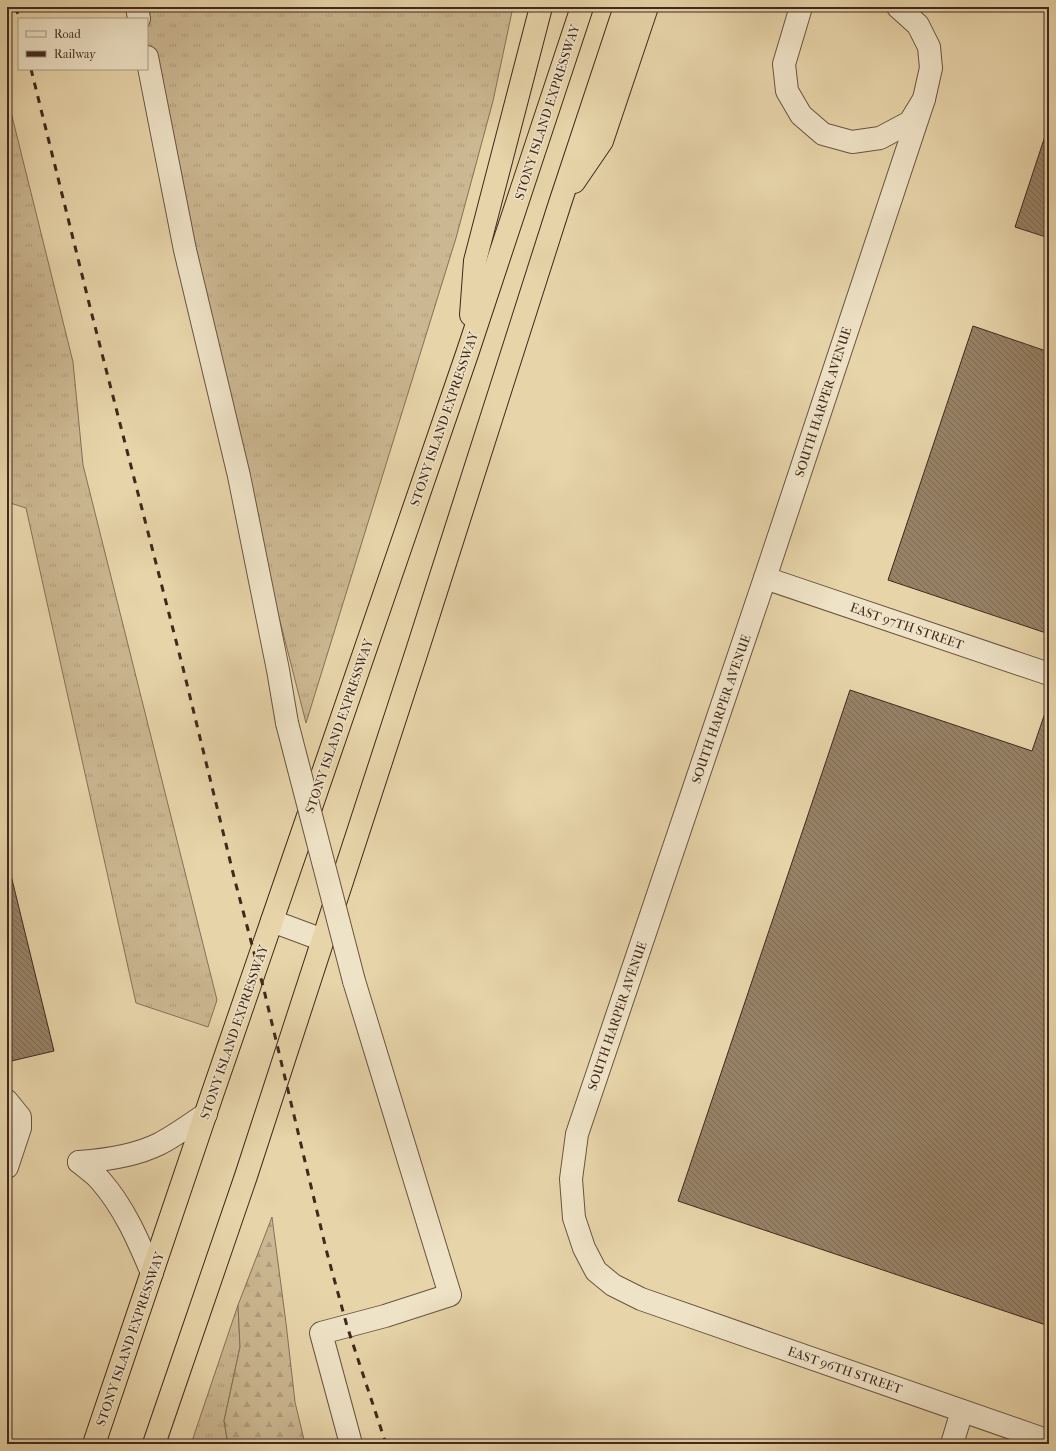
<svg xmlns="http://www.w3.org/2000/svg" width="1056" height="1451" font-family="'IM FELL French Canon',serif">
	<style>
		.grass { fill: url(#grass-tufts); stroke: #867058 }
		.forest { fill: url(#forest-firs); stroke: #867058 }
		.building { fill: url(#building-back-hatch); stroke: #40291e }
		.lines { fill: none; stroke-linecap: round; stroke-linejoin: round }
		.minor-casing { stroke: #6a5441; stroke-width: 24 }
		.highway-casing { stroke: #40291e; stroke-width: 24 }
		.minor { stroke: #efe3c7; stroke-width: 22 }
		.highway { stroke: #e7d4a9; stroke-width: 22 }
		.rail { stroke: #40291e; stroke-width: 3; stroke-dasharray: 7 7; stroke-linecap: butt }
		.minor-bridge-casing { stroke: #6a5441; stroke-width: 24; stroke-linecap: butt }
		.minor-bridge { stroke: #efe3c7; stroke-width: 22 }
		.labels { text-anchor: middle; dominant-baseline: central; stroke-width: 3; stroke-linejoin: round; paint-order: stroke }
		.street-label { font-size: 13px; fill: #40291e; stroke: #efe3c7 }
	</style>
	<defs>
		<pattern id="grass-tufts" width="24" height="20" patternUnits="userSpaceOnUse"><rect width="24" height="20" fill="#cbb791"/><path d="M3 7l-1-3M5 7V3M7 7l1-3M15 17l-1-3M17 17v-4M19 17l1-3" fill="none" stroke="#af9d7d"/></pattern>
		<pattern id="forest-firs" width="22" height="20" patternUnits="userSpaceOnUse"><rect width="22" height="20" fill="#cbb791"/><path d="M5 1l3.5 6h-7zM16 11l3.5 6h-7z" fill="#af9d7d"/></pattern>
		<pattern id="building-back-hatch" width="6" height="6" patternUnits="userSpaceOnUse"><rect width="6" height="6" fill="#978266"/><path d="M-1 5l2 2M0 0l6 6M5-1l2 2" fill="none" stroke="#7d6a53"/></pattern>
	</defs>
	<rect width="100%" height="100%" fill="#e7d4a9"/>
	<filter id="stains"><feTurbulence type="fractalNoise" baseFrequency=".005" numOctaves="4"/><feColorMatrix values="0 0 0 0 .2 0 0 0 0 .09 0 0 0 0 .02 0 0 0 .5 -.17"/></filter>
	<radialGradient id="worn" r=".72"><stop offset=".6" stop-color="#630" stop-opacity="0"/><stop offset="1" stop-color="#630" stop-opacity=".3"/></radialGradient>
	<!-- grass -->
	<g class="grass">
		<polygon points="131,7 513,7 493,101 456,238 306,723 153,123 147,69 147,19"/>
		<polygon points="7,96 73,362 83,465 217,1000 208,1027 136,1003 26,508 7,502"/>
		<polygon points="238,1305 240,1347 224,1421 228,1444 191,1444"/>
	</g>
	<!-- forest -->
	<polygon class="forest" points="272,1217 286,1323 295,1402 305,1444 228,1444 224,1421 240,1347 238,1305"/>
	<!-- building -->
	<g class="building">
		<polygon points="1049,124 1049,238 1015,227"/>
		<polygon points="973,326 1049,352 1049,634 888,580"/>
		<polygon points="850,690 1032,751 1045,713 1049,714 1049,1326 678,1201"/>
		<polygon points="7,859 54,1051 7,1062"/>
	</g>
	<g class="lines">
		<defs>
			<g id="minor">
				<polyline points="137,7 139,19"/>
				<polyline points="801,7 784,64 787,91 801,115 823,134 852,142 880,138 910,122 924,99 931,68 929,47 918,25 898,7"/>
				<polyline points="147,57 185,250 239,476 278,670 287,723"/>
				<polyline points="924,99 765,578 577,1134 571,1179 574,1218 584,1248 596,1271 613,1285 641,1299 1049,1441"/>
				<polyline points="765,578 1049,674"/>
				<polyline points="272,921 323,940"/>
				<polyline points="7,1101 20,1117 20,1128 7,1167"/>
				<path d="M 79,1162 C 106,1160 135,1156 159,1144 C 175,1136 191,1124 206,1114"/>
				<path d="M 79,1162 C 86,1168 94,1173 100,1180 C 124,1207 138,1240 152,1273"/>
				<polyline points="351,1444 321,1333 385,1316 450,1295 354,981"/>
				<polyline points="952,1444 962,1411"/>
			</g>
			<g id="highway">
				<polyline points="574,182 602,141 647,7"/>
				<polyline points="471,315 475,261 541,7"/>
				<polyline points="94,1444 212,1095 467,354 582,7"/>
				<polyline points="154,1444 246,1176 417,651 560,203 625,7"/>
			</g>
		</defs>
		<!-- minor casing -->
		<use href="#minor" class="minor-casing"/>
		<!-- highway casing -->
		<use href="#highway" class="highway-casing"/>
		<!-- minor -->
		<use href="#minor" class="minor"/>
		<!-- highway -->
		<use href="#highway" class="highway"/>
		<!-- rail -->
		<g class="rail">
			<polyline points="16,7 19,19"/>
			<polyline points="31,69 91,311 183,668 235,881 263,986 327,1253 347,1326 386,1444"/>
		</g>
		<defs>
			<polyline id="minor-bridge" points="287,723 354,981"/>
		</defs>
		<!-- minor-bridge casing -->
		<use href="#minor-bridge" class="minor-bridge-casing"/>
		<!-- minor-bridge -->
		<use href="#minor-bridge" class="minor-bridge"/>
	</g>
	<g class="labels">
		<!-- street labels -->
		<g class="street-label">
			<text transform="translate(547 112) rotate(-72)">STONY ISLAND EXPRESSWAY</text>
			<text transform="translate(823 402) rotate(-72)">SOUTH HARPER AVENUE</text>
			<text transform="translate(444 419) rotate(-71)">STONY ISLAND EXPRESSWAY</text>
			<text transform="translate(907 626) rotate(19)">EAST 97TH STREET</text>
			<text transform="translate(721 709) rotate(-71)">SOUTH HARPER AVENUE</text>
			<text transform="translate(339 726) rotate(-71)">STONY ISLAND EXPRESSWAY</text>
			<text transform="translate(617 1016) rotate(-71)">SOUTH HARPER AVENUE</text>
			<text transform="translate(234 1032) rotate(-71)">STONY ISLAND EXPRESSWAY</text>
			<text transform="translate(130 1339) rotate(-71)">STONY ISLAND EXPRESSWAY</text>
			<text transform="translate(845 1370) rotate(19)">EAST 96TH STREET</text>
		</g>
	</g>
	<!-- margin -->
	<rect width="1056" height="1451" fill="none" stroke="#e7d4a9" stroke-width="24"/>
	<rect x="8" y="8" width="1040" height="1435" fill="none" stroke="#40291e" stroke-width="2"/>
	<rect x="12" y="12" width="1032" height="1427" fill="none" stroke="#40291e"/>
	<!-- legend -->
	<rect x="18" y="18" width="130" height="52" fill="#efe3c7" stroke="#a99983"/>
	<rect x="26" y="31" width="20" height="6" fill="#efe3c7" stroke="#a99983"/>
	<text x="54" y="38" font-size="12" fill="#40291e">Road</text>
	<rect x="26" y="51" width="20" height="6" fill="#40291e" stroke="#a99983"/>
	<text x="54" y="58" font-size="12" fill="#40291e">Railway</text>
	<rect width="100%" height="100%" filter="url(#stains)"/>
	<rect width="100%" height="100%" fill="url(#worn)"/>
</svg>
